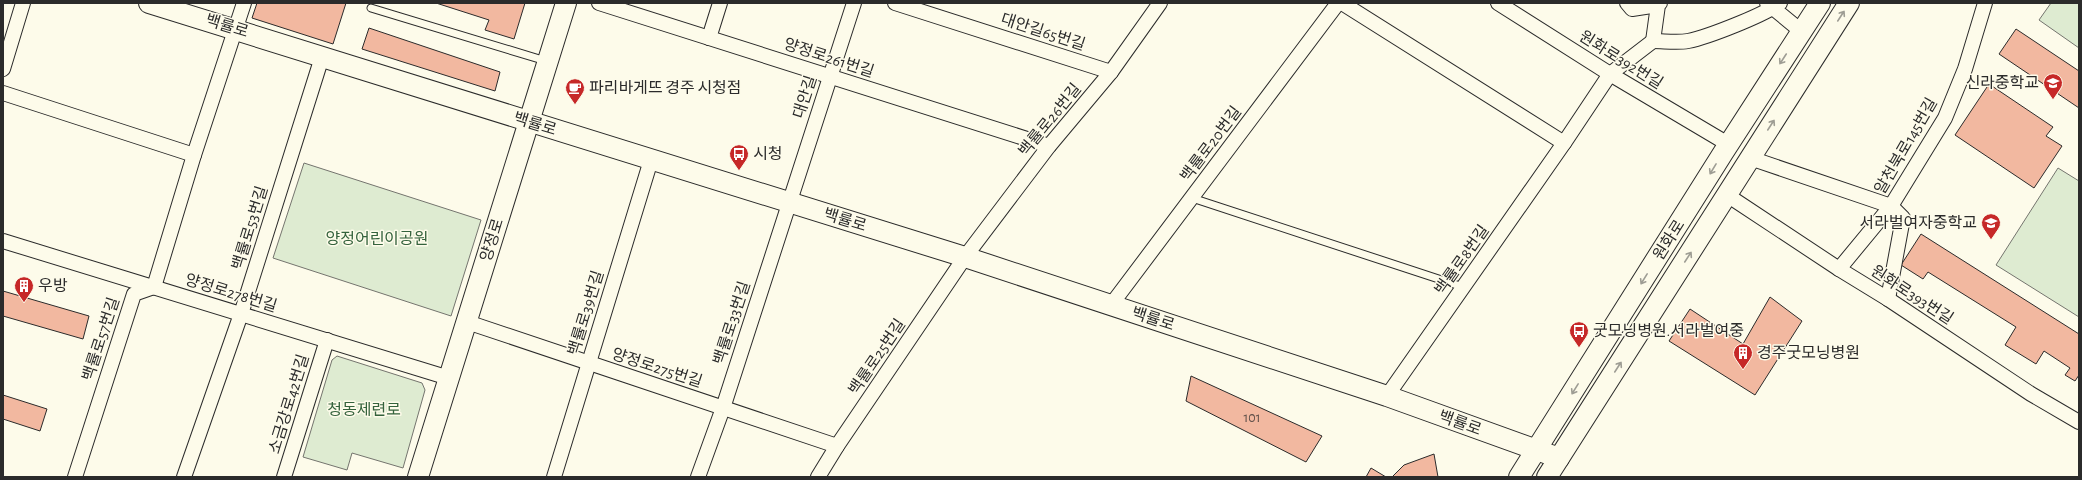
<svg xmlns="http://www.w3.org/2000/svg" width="2082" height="480" font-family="'Alegreya Sans','Noto Sans KR',sans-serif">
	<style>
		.green { fill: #deebd1; stroke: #74746e }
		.building { fill: #f2b8a0; stroke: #2b2b2b }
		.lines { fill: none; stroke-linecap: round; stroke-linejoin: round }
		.lane-casing { stroke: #2b2b2b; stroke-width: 9 }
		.street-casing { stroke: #2b2b2b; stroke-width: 16 }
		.secondary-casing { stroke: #2b2b2b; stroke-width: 22 }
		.lane { stroke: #fdfbea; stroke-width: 7 }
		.street { stroke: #fdfbea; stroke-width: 14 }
		.secondary { stroke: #fdfbea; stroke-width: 20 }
		.oneway { stroke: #9e9d94 }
		.labels { text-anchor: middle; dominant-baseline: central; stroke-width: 3; stroke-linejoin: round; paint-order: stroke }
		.number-label { font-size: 14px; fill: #5d4e48 }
		.street-label { font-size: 16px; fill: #2b2b2b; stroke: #fdfbea }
		.poi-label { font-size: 16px; fill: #2b2b2b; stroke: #fdfbea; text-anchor: start }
		.park-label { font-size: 16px; fill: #34623c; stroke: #fdfbea }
	</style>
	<rect width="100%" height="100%" fill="#fdfbea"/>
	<!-- green -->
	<g class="green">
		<polygon points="2051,3 2079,3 2079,48 2039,20"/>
		<polygon points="304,163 481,220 451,316 273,258"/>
		<polygon points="2058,168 2079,181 2079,317 1996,265"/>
		<polygon points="337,356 422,383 425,390 403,468 352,453 347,470 303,457 332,360"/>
	</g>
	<!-- building -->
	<g class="building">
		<polygon points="257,3 346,3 333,44 252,18"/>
		<polygon points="436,3 525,3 514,39 485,30 489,20"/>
		<polygon points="369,28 500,72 495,91 362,49"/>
		<polygon points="2016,29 2079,71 2079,108 1999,54"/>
		<polygon points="1989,84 2053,127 2046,136 2062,146 2034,188 1955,135"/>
		<polygon points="1921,234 2079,334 2079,375 2075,381 2065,375 2070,368 2044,351 2036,364 2005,345 2016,327 1928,272 1923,279 1901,265"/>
		<polygon points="3,291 89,316 83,339 3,316"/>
		<polygon points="1770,297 1802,321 1755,395 1669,341 1690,309 1743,344"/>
		<polygon points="1191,376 1322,436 1306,462 1186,401"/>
		<polygon points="3,395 47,409 40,431 3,419"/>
		<polygon points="1434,454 1438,477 1392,477 1404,465"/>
		<polygon points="1371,468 1386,477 1366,477"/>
	</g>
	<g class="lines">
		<defs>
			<g id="lane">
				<polyline points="371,8 546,61"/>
				<polyline points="1192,198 1463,287"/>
			</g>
			<g id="street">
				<polyline points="599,3 1049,146"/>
				<polyline points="895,3 1111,72"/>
				<polyline points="1342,3 1564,143"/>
				<polyline points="1498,3 1610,74 1728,144"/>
				<polyline points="1627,3 1632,9 1658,5"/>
				<polyline points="1767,3 1801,31"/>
				<polyline points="709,38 720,3"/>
				<path d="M 1653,41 C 1664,41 1677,43 1688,41 C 1708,37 1764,15 1780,3"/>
				<polyline points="1653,41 1658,5 1660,3"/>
				<polyline points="3,69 23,3"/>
				<polyline points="3,93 194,155"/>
				<polyline points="1750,158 1891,206 1903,218 1888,299"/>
				<polyline points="1727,195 1839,269 1888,299 2031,394 2079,422"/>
				<polyline points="3,241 449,378"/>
				<polyline points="1839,269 1891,206 1945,118 1965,69 1985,3"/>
				<polyline points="1111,305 1338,3"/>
				<polyline points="467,322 837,446"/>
				<polyline points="1387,396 1564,143 1610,74 1653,41"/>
				<polyline points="75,477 134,294 154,287 194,155 244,3"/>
				<polyline points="184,477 241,314 322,57"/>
				<polyline points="284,477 327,340"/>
				<polyline points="554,477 651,160"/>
				<polyline points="698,477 723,408 854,3"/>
				<polyline points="818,477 837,446 965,257 1049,146 1111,72 1160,3"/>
			</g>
			<g id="secondary">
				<polyline points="149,3 965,257 1387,396 1559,458"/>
				<polyline points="418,477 566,3"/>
				<polyline points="1519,477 1723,153 1820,3"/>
				<polyline points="1547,477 1849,3"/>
			</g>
		</defs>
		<!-- lane casing -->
		<use href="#lane" class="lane-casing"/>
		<!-- street casing -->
		<use href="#street" class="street-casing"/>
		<!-- secondary casing -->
		<use href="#secondary" class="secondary-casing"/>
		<!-- lane -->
		<use href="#lane" class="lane"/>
		<!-- street -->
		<use href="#street" class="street"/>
		<!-- secondary -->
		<use href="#secondary" class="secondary"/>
	</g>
	<!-- one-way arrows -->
	<defs><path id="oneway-shaft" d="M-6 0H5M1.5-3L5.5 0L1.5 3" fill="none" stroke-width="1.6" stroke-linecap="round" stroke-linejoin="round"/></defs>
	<g class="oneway">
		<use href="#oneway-shaft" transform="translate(1841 16) rotate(-57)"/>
		<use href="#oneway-shaft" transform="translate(1783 59) rotate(123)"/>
		<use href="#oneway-shaft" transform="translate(1771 125) rotate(-57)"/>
		<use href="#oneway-shaft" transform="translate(1713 169) rotate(121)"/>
		<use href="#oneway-shaft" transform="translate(1688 257) rotate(-57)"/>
		<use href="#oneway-shaft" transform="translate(1644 279) rotate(122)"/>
		<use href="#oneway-shaft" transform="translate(1618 367) rotate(-57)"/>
		<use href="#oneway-shaft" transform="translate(1575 389) rotate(122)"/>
	</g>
	<!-- icons -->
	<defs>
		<symbol id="school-pin" viewBox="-11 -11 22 30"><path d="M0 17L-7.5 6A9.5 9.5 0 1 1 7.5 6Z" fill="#c62828" stroke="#fdfbea"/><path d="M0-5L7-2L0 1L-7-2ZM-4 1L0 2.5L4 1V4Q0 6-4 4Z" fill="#fff"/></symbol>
		<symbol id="cafe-pin" viewBox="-11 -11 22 30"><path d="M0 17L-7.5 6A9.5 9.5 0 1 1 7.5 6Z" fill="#c62828" stroke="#fdfbea"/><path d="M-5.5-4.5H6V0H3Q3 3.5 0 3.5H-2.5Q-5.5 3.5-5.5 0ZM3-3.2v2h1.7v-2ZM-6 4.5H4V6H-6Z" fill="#fff"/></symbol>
		<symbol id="bus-pin" viewBox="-11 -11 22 30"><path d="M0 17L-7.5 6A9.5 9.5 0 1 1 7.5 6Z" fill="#c62828" stroke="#fdfbea"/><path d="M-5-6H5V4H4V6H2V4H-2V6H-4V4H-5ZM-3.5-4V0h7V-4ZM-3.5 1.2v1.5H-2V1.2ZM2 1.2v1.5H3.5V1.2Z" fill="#fff"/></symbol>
		<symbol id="building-pin" viewBox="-11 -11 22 30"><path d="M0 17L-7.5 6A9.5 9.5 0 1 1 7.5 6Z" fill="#c62828" stroke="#fdfbea"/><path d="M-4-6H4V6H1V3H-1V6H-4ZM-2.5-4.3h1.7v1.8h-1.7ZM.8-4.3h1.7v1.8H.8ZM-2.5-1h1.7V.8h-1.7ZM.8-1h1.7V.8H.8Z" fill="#fff"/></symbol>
	</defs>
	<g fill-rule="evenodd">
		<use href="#school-pin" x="2042" y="72" width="22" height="30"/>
		<use href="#cafe-pin" x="564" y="77" width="22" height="30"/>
		<use href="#bus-pin" x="728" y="143" width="22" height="30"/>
		<use href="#school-pin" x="1980" y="212" width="22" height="30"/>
		<use href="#building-pin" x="13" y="275" width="22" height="30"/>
		<use href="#bus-pin" x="1568" y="320" width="22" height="30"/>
		<use href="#building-pin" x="1732" y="342" width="22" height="30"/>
	</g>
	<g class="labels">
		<!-- number labels -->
		<g class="number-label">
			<text x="1252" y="418">101</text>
		</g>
		<!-- street labels -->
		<g class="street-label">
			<text transform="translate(227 26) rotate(17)">백률로</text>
			<text transform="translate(1043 32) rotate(18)">대안길65번길</text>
			<text transform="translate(829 58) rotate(18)">양정로261번길</text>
			<text transform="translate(1621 60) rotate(32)">원화로392번길</text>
			<text transform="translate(805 97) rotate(-72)">대안길</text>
			<text transform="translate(1050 120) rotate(-51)">백률로26번길</text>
			<text transform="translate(535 124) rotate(17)">백률로</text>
			<text transform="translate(1211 144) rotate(-53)">백률로20번길</text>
			<text transform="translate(1906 146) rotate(-60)">알천북로145번길</text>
			<text transform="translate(845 220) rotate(17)">백률로</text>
			<text transform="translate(250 228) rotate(-73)">백률로53번길</text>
			<text transform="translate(492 240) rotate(-73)">양정로</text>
			<text transform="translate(1669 240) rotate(-58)">원화로</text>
			<text transform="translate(1462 260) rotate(-55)">백률로8번길</text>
			<text transform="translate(231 293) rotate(17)">양정로278번길</text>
			<text transform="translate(1912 295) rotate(33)">원화로393번길</text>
			<text transform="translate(586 313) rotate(-73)">백률로39번길</text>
			<text transform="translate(1153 319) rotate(18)">백률로</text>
			<text transform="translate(732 323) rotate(-72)">백률로33번길</text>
			<text transform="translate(101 339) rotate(-72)">백률로57번길</text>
			<text transform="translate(877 357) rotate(-56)">백률로25번길</text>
			<text transform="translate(657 368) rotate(18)">양정로275번길</text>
			<text transform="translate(289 404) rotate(-73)">소금강로42번길</text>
			<text transform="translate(1460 423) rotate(20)">백률로</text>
		</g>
		<!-- poi labels -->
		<g class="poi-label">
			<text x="2039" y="83" text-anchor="end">신라중학교</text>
			<text x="589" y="88">파리바게뜨 경주 시청점</text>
			<text x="753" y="154">시청</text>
			<text x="1977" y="223" text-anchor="end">서라벌여자중학교</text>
			<text x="38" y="286">우방</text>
			<text x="1593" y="331">굿모닝병원.서라벌여중</text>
			<text x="1757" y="353">경주굿모닝병원</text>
		</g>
		<!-- park labels -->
		<g class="park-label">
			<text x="377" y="239">양정어린이공원</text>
			<text x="364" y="410">청동제련로</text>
		</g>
	</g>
	<!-- border -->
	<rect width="2082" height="480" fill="none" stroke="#2b2b2b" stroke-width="8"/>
</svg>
